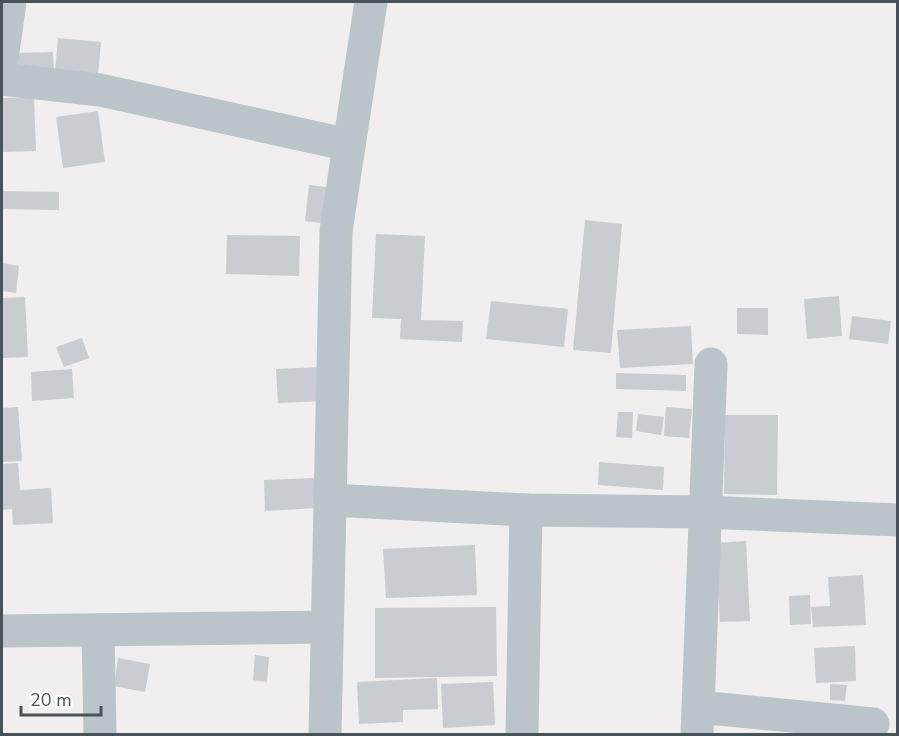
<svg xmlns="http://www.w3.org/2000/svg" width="899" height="736" font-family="'Nunito Sans',sans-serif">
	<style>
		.building { fill: #c9ccd0 }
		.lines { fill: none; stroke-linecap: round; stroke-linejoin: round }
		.minor { stroke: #bbc4c9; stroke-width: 33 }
	</style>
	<rect width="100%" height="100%" fill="#f0eeee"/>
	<!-- building -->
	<g class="building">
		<polygon points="58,38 101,42 97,88 54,84"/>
		<polygon points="53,52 54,73 16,74 15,53"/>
		<polygon points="34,97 36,151 2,152 2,98"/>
		<polygon points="98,111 105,162 63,168 56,117"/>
		<polygon points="309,185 334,188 330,224 305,221"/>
		<polygon points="2,191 59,192 59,210 2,209"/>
		<polygon points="585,220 622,224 611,353 573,350"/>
		<polygon points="376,234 425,236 421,320 463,321 462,342 400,339 401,319 372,318"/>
		<polygon points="227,235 300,236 299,276 226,274"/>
		<polygon points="2,263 19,266 16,293 2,291"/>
		<polygon points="839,296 842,336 807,339 804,299"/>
		<polygon points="25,297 28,357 2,358 2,298"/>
		<polygon points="491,301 568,309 564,347 486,339"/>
		<polygon points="737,308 768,308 768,335 737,334"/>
		<polygon points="852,316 891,321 888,344 849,339"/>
		<polygon points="691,326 693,364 620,368 617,330"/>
		<polygon points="82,338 89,358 64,367 56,347"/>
		<polygon points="321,367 323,401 278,403 276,369"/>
		<polygon points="72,369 74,398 32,401 31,372"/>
		<polygon points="616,373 686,375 686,391 616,389"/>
		<polygon points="18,407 22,461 2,462 2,408"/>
		<polygon points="666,407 692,409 689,438 664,436"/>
		<polygon points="618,412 633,412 632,438 616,437"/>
		<polygon points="638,414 664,417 661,435 636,431"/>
		<polygon points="725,415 778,415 777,495 724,494"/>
		<polygon points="599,462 664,467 663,490 598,485"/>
		<polygon points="18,463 20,490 51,488 53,523 13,525 12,509 2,510 2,464"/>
		<polygon points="316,478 318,508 265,511 264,480"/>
		<polygon points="746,541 750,621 720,622 716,543"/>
		<polygon points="475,545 477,595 386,598 383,549"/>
		<polygon points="863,575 866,625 813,627 811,607 830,606 828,577"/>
		<polygon points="810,595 811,624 790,625 789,596"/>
		<polygon points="496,607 497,676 375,678 375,608"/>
		<polygon points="855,646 856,681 816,683 814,648"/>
		<polygon points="255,655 269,657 267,682 253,680"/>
		<polygon points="118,658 150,664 145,692 114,686"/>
		<polygon points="437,678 438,709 403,710 403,722 359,724 357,682"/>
		<polygon points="493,682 495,725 443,728 441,684"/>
		<polygon points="830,684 847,685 845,701 830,700"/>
	</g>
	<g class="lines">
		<!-- minor -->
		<g class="minor">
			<polyline points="2,59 10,2"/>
			<polyline points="2,79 100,90 349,145"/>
			<polyline points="330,500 526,510 704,512 898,520"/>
			<polyline points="98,630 100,734"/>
			<polyline points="2,631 327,627"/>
			<polyline points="699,707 873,724"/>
			<polyline points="325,734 336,231 371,2"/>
			<polyline points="522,734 526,510"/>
			<polyline points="697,734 711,364"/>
		</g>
	</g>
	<!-- border -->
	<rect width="899" height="736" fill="none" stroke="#485359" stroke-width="6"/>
	<!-- scale -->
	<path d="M21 706v9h80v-9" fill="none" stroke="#485359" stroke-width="3"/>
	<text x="30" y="706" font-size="18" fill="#485359" stroke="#ffffff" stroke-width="4.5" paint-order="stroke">20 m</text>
</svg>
